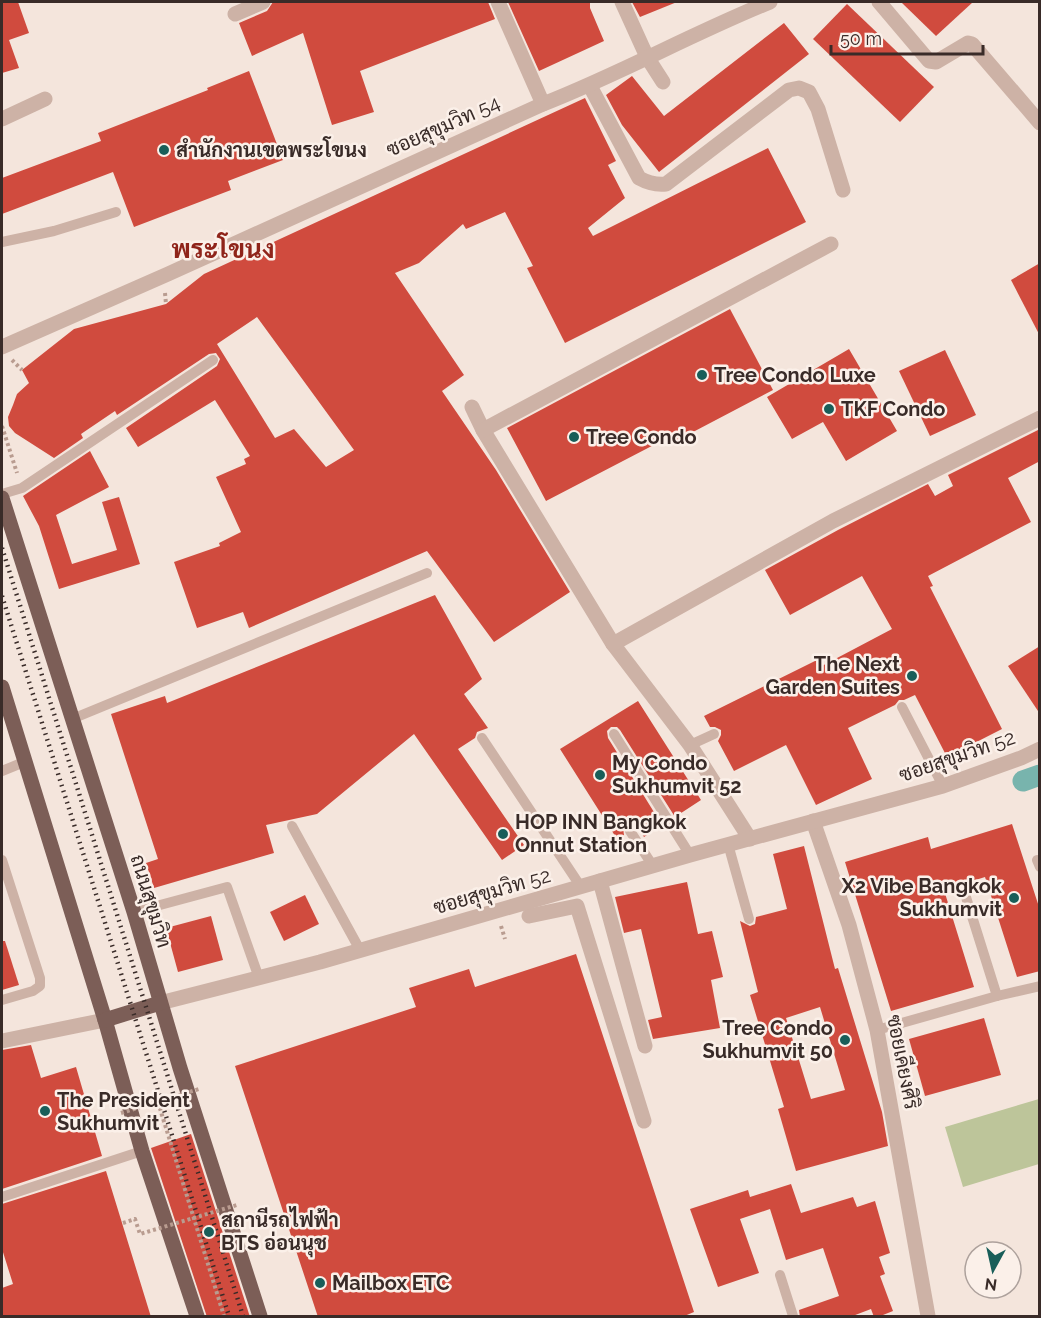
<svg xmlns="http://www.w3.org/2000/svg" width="1041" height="1318" font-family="Raleway,Sarabun,sans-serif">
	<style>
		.green { fill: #bdc59a }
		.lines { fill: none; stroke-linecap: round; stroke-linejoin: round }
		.canal { stroke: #78b4ad; stroke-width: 21 }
		.building { fill: #d04b3e; fill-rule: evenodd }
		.path { stroke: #b99c90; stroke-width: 4; stroke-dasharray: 3 3; stroke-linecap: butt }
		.service { stroke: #cdb2a6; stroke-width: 10 }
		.minor { stroke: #cdb2a6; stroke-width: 15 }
		.primary { stroke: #7c5e57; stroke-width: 15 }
		.rail { stroke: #392b28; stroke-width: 4.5; stroke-dasharray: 1.5 4.5; stroke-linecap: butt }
		.path-bridge { stroke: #b99c90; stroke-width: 4; stroke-dasharray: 3 3; stroke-linecap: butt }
		.poi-dot { fill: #195e59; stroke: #fbf0e9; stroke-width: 2 }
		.labels { text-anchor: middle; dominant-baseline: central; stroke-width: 5; stroke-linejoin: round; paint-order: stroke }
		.street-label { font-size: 20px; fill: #392b28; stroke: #fbf0e9 }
		.poi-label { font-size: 20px; font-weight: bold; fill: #392b28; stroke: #fbf0e9; text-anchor: start }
		.district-label { font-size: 26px; font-weight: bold; fill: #8f241a; stroke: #fbf0e9 }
	</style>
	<rect width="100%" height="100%" fill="#f4e5dc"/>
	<!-- green -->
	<polygon class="green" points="1039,1099 1039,1164 963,1187 945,1127"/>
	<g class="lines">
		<!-- canal -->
		<polyline class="canal" points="1023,781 1040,775"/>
	</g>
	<!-- building -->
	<g class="building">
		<polygon points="2,2 18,2 29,33 9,40 19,68 2,73"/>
		<polygon points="273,2 488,2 495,19 360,71 374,112 332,125 303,33 252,56 239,23 267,11"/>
		<polygon points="508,2 590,2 590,8 604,41 539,71"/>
		<polygon points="632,2 677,2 640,17"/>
		<polygon points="901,2 973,2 936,36"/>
		<polygon points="847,4 934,87 900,122 813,39"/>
		<polygon points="784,23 809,54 659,172 622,125 606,95 632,76 664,116"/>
		<polygon points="249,71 283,160 228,181 231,190 134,227 113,172 2,214 2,178 101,141 98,133 208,90 207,88"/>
		<path d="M 585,98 L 616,161 L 608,165 L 625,198 L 588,228 L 593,236 L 768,148 L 806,222 L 565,343 L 527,268 L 533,266 L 505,212 L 466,229 L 463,224 L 419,263 L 395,273 L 464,375 L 442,391 L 496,470 L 570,592 L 494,642 L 427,551 L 249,628 L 243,612 L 197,628 L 174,562 L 220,546 L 219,543 L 241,532 L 216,477 L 246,464 L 244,459 L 250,456 L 215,400 L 138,447 L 126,428 L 217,366 L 220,359 L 216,353 L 209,354 L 117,415 L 115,411 L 81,434 L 83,438 L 54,458 L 15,433 L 9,426 L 8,417 L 13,405 L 17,394 L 29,383 L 22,370 L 74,329 L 166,304 L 204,274 ZM 257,317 L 354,450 L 326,467 L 294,429 L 275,438 L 217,344 Z"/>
		<polygon points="1040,263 1040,336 1011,280"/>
		<polygon points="730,309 773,390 674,442 671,436 546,501 507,428"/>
		<polygon points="849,349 897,431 846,461 823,422 792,439 767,397"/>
		<polygon points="945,350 976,415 930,436 899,371"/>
		<polygon points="1040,429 1040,461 1008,478 1031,522 928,576 933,586 930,587 1002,729 947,757 915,695 904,700 899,700 895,705 848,728 872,779 816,805 786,745 734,771 718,741 721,735 721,730 715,727 710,727 704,716 817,660 820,667 892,629 862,576 790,615 765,570 838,530 928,484 935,496 953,486 948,475"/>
		<polygon points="90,451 109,487 56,515 72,564 117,550 102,502 119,497 140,564 59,589 39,526 23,496"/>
		<polygon points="435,595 482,679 464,694 488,728 477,732 475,738 458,749 524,845 502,860 414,734 317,814 266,825 274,853 154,888 146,863 158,859 111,714 165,696 167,703"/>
		<polygon points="1040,646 1040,714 1008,666"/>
		<polygon points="638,701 701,800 675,817 620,730 617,727 611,727 607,731 608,738 662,825 644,837 637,826 629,824 623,828 624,835 617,839 560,749"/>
		<polygon points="1012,824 1040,910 1040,971 1017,977 985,877 944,890 974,987 891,1011 845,862 928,837 931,849"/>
		<path d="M 804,846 L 835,969 L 838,968 L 882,1112 L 888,1146 L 796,1171 L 778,1109 L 784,1107 L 750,995 L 758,992 L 740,921 L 750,926 L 755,924 L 756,917 L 787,909 L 773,854 ZM 820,1007 L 845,1090 L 811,1099 L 786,1018 Z"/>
		<polygon points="687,882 698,934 712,931 723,977 711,980 720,1028 653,1039 648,1020 662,1017 641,929 624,933 615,897"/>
		<polygon points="305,895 319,924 284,941 270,912"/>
		<polygon points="211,916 223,960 178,972 166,928"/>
		<polygon points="2,941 5,941 19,985 2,990"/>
		<polygon points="576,954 694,1312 682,1317 318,1317 235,1066 416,1007 409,988 469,969 475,987"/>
		<polygon points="984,1018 1001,1075 925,1096 909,1039"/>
		<polygon points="31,1045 41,1078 76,1067 102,1156 2,1189 2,1050"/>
		<polygon points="191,1134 250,1317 207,1317 151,1148"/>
		<polygon points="106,1171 151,1317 2,1317 2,1288 13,1284 2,1249 2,1204"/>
		<polygon points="791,1184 801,1213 853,1197 857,1207 875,1201 890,1253 879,1257 885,1274 880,1276 893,1311 878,1317 874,1317 871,1309 850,1317 800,1317 799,1310 839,1296 823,1248 786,1260 770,1209 740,1219 759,1273 718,1287 690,1209 748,1190 750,1197"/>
	</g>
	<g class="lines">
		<!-- path -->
		<g class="path">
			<polyline points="165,293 166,304"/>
			<polyline points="12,360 22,370"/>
			<polyline points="2,426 17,473"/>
			<polyline points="501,926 505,939"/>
			<polyline points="158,1102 224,1316"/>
		</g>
		<!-- service -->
		<g class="service">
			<polyline points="2,242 54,231 116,212"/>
			<polyline points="2,494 22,488 213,360"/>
			<polyline points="902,707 943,786"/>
			<polyline points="72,719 427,573"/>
			<polyline points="614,734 690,855"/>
			<polyline points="482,738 581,887"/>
			<polyline points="690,745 714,734"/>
			<polyline points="2,771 24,762"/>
			<polyline points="292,826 360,950"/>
			<polyline points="630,831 653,866"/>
			<polyline points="728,844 749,919"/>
			<polyline points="2,860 40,978 40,986 33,991 2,1000"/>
			<polyline points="1037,860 1040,867"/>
			<polyline points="965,894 997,996"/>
			<polyline points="134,912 227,887 259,978"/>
			<polyline points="877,1030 997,996 1040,986"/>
			<polyline points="2,1197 142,1151"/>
			<polyline points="780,1275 793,1316"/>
		</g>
		<!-- minor -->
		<g class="minor">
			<polyline points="498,2 543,104"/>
			<polyline points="622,2 647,57 663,82"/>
			<polyline points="879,2 929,61 936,62 968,43 972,44 1040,123"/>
			<polyline points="235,14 263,2"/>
			<path d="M 590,86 L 639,178 C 648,183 656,185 666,184 L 789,90 L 799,88 L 809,92 L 818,109 L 843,190"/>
			<polyline points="2,119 45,99"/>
			<path d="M 2,347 L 168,274 L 543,104 C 620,74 693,33 770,2"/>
			<polyline points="472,407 483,430 613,644 690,745 750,839"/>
			<polyline points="483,430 831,244"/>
			<polyline points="613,644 833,521 1040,418"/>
			<polyline points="813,821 849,925 877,1030 928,1316"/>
			<polyline points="600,881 645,1046"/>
			<polyline points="529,916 577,906 644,1121"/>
			<polyline points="160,1003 320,962 690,855 943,786 1021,758 1040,749"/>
			<polyline points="2,1041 105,1020"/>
		</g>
		<!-- primary -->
		<g class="primary">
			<polyline points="2,498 134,912 180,1068 260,1316"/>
			<polyline points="2,687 105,1020 142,1151 197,1316"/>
			<polyline points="105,1020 160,1003"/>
		</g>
		<!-- rail -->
		<g class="rail">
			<polyline points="2,548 243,1316"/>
			<polyline points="2,596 229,1316"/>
		</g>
		<!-- path-bridge -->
		<g class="path-bridge">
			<polyline points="121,1113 199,1089"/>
			<polyline points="123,1223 135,1219 140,1234 237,1205"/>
		</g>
	</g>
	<!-- markers -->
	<g class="poi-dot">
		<circle cx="164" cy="150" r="6"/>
		<circle cx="702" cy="375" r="6"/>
		<circle cx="829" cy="409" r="6"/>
		<circle cx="574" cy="437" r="6"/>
		<circle cx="912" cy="676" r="6"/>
		<circle cx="600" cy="775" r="6"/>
		<circle cx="503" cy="834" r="6"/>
		<circle cx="1014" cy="898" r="6"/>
		<circle cx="845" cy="1040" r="6"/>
		<circle cx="45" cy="1111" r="6"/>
		<circle cx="209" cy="1232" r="6"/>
		<circle cx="320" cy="1283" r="6"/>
	</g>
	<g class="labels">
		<!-- street labels -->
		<g class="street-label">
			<text transform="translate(443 126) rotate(-24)">ซอยสุขุมวิท 54</text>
			<text transform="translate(957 756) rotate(-19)">ซอยสุขุมวิท 52</text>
			<text transform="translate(492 891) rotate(-16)">ซอยสุขุมวิท 52</text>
			<text transform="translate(151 901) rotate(73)">ถนนสุขุมวิท</text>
			<text transform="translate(903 1062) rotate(79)">ซอยเคียงศิริ</text>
		</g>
		<!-- poi labels -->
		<g class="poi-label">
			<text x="176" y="150">สำนักงานเขตพระโขนง</text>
			<text x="714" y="375">Tree Condo Luxe</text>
			<text x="841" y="409">TKF Condo</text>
			<text x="586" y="437">Tree Condo</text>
			<text x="900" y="664" text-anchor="end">The Next<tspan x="900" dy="23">Garden Suites</tspan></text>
			<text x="612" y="763">My Condo<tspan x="612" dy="23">Sukhumvit 52</tspan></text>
			<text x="515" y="822">HOP INN Bangkok<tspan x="515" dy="23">Onnut Station</tspan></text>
			<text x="1002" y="886" text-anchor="end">X2 Vibe Bangkok<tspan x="1002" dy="23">Sukhumvit</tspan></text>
			<text x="833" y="1028" text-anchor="end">Tree Condo<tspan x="833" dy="23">Sukhumvit 50</tspan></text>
			<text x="57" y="1100">The President<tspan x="57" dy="23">Sukhumvit</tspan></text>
			<text x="221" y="1220">สถานีรถไฟฟ้า<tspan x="221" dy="23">BTS อ่อนนุช</tspan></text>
			<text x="332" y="1283">Mailbox ETC</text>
		</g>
		<!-- district labels -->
		<g class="district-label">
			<text x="223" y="249">พระโขนง</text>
		</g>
	</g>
	<!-- border -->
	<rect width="1041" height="1318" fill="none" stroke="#392b28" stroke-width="6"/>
	<!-- north arrow -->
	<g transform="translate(993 1270) rotate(188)"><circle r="28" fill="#fbf0e9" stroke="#ada19c" stroke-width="1.5"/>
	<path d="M0-4.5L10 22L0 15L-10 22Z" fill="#195e59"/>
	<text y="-9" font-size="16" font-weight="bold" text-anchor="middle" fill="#392b28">N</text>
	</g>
	<!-- scale -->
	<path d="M831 45v9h152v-9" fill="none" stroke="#392b28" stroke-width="3"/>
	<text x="840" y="45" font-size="18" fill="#392b28" stroke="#fbf0e9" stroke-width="4.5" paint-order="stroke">50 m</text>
</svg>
